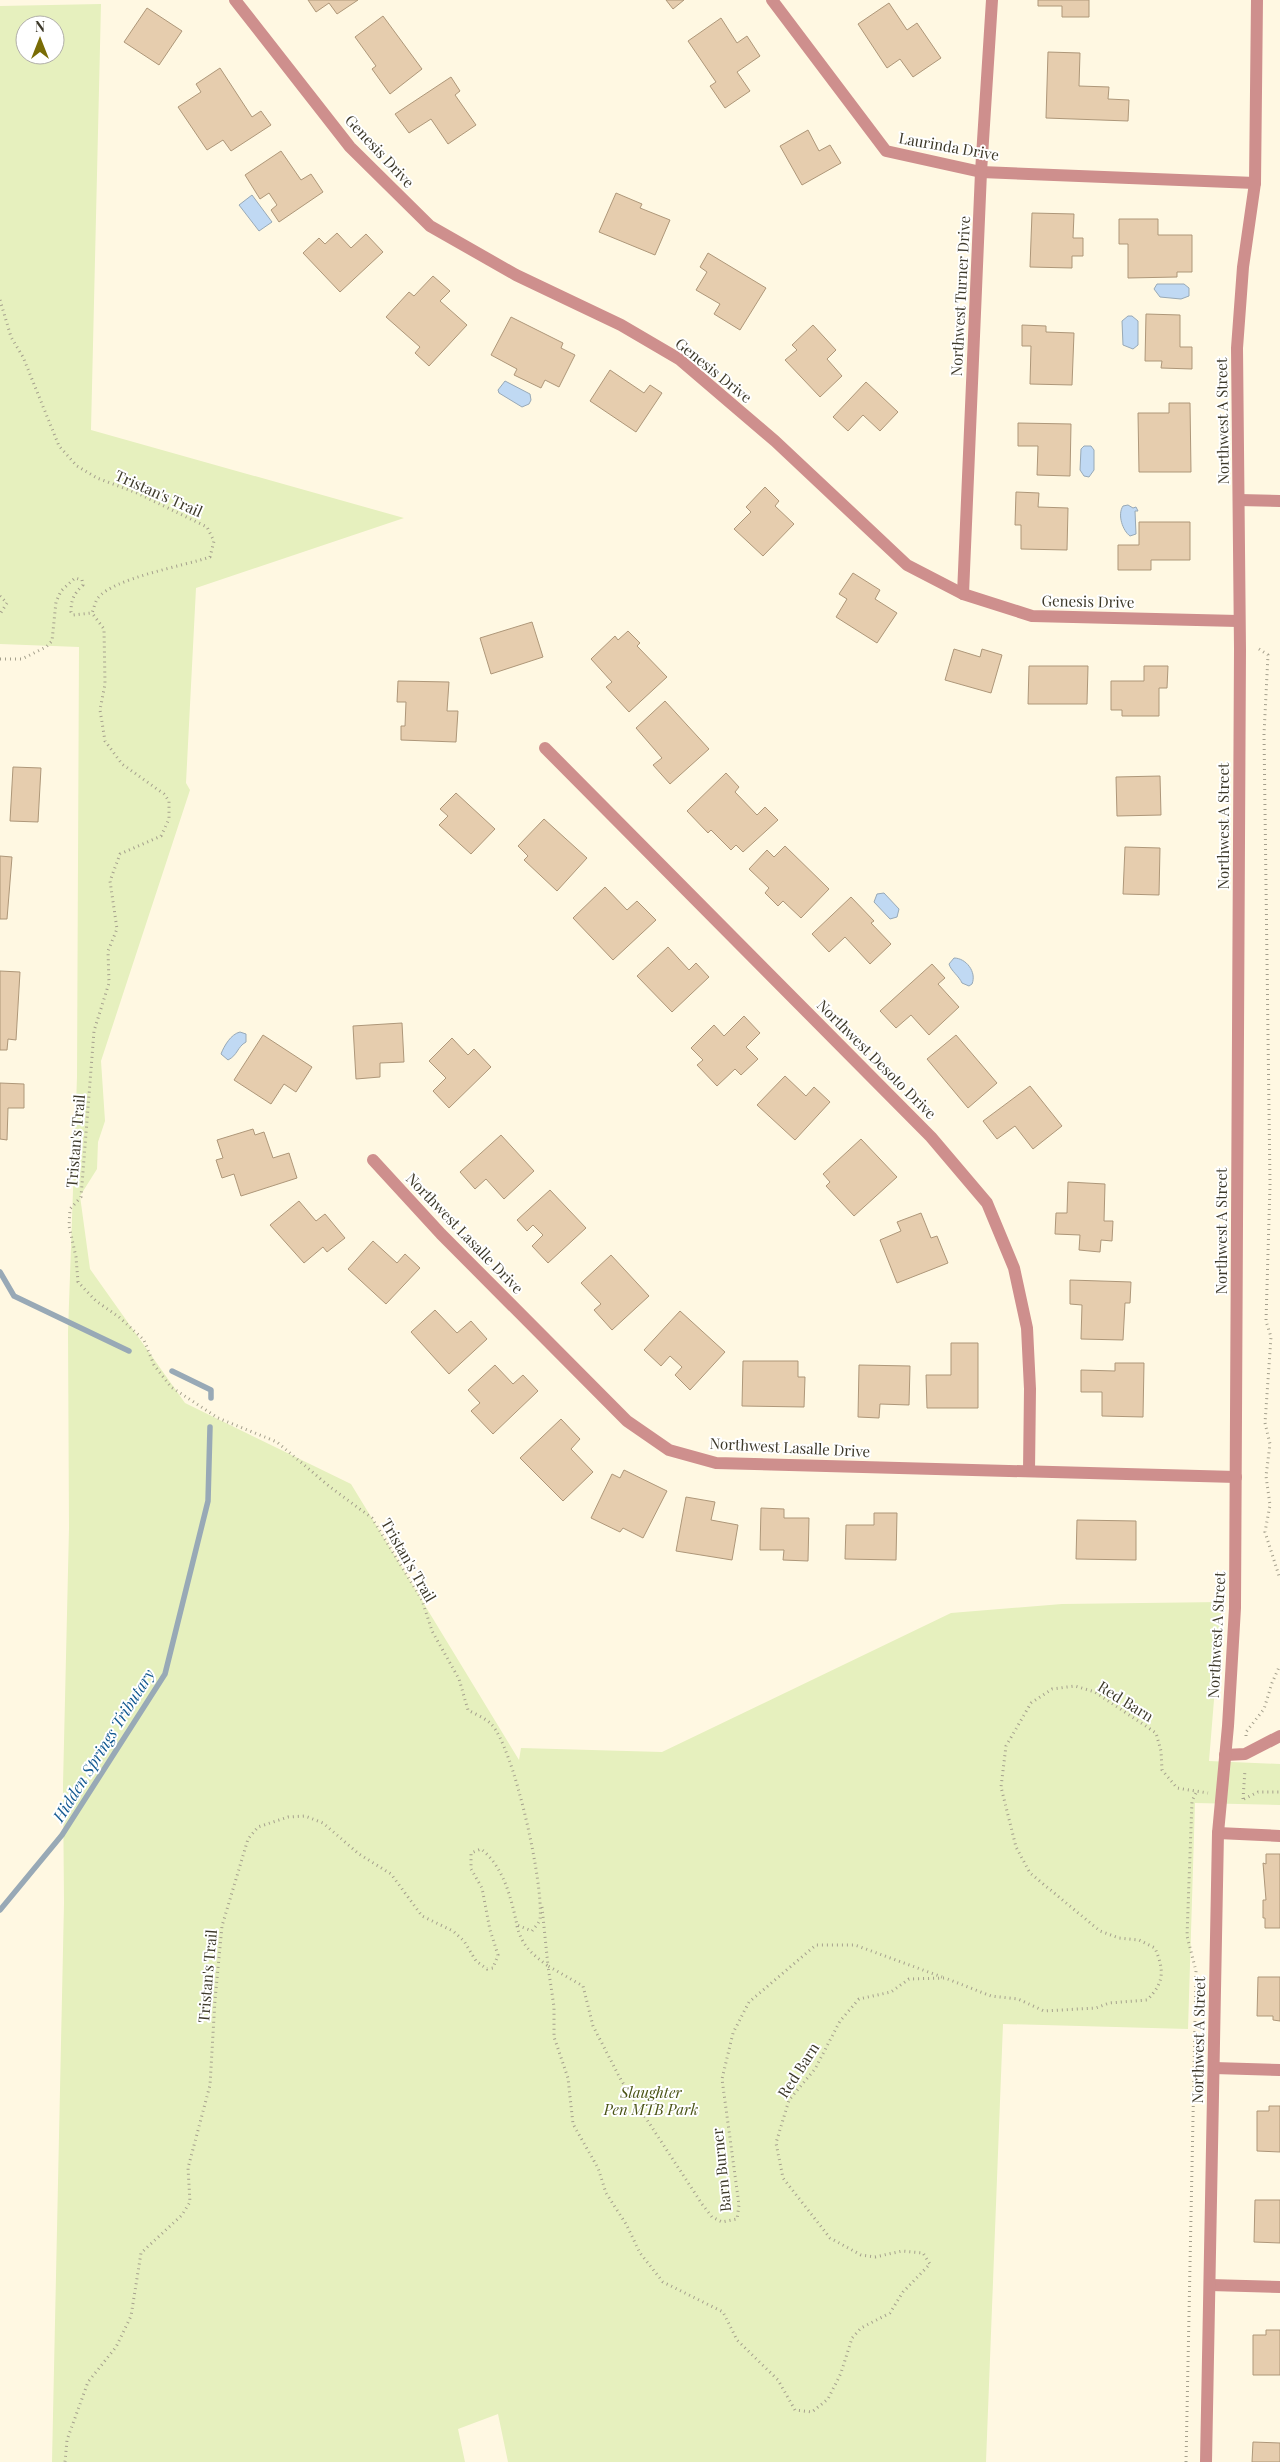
<svg xmlns="http://www.w3.org/2000/svg" width="1280" height="2462" font-family="'Playfair Display',serif">
	<style>
		.green { fill: #e6f0be; fill-rule: evenodd }
		.water { fill: #c0d9f3; stroke: #98a9b6 }
		.lines { fill: none; stroke-linecap: round; stroke-linejoin: round }
		.stream { stroke: #98a9b6; stroke-width: 5.5 }
		.building { fill: #e6cdae; stroke: #ae9779 }
		.path { stroke: #a5a08d; stroke-width: 3; stroke-dasharray: 1 4; stroke-linecap: butt }
		.minor { stroke: #ce8f8d; stroke-width: 12 }
		.labels { text-anchor: middle; dominant-baseline: central; stroke-width: 4; stroke-linejoin: round; paint-order: stroke }
		.street-label { font-size: 15px; fill: #3c3829; stroke: #fff }
		.park-label { font-size: 15px; font-style: italic; fill: #4a5315; stroke: #fff }
		.water-label { font-size: 16px; font-style: italic; fill: #135991; stroke: #fff }
	</style>
	<rect width="100%" height="100%" fill="#fff8e2"/>
	<!-- green -->
	<path class="green" d="M 101,4 L 91,430 L 404,518 L 196,588 L 186,783 L 190,790 L 101,1061 L 105,1121 L 98,1142 L 97,1169 L 80,1196 L 90,1269 L 185,1403 L 351,1484 L 519,1760 L 521,1748 L 662,1752 L 951,1613 L 1062,1604 L 1222,1602 L 1209,1761 L 1280,1764 L 1280,1805 L 1195,1803 L 1188,2029 L 1003,2024 L 986,2462 L 508,2462 L 498,2414 L 458,2429 L 465,2462 L 52,2462 L 64,1903 L 63,1785 L 69,1528 L 68,1332 L 77,1077 L 79,647 L 0,644 L 0,6 ZM 25,25 L 55,25 L 55,55 L 25,55 Z"/>
	<!-- water -->
	<g class="water">
		<polygon points="252,195 272,222 259,231 239,205"/>
		<polygon points="1157,284 1184,284 1189,288 1189,296 1181,299 1160,297 1154,289"/>
		<polygon points="1128,316 1132,316 1138,321 1138,345 1133,349 1123,345 1122,321"/>
		<polygon points="505,381 530,394 531,400 529,404 522,407 499,393 498,390"/>
		<polygon points="1084,446 1091,446 1094,450 1094,470 1089,477 1084,476 1080,470 1081,449"/>
		<path d="M 1128,505 L 1133,508 L 1136,507 L 1138,511 L 1135,511 L 1136,534 L 1130,536 C 1123,531 1117,515 1123,506 Z"/>
		<polygon points="884,893 899,909 897,917 890,919 874,902 877,894"/>
		<path d="M 954,958 C 966,958 977,972 972,984 L 969,986 L 962,983 C 959,976 951,971 949,964 Z"/>
		<path d="M 240,1032 L 246,1034 L 246,1042 C 237,1047 238,1055 228,1060 L 221,1054 C 224,1046 231,1034 240,1032 Z"/>
	</g>
	<g class="lines">
		<!-- stream -->
		<g class="stream">
			<polyline points="0,1272 14,1296 129,1351"/>
			<polyline points="172,1371 211,1390 211,1398"/>
			<polyline points="0,1910 62,1835 165,1674 208,1501 210,1427"/>
		</g>
	</g>
	<!-- building -->
	<g class="building">
		<polygon points="308,0 358,0 337,14 329,3 316,12"/>
		<polygon points="666,0 684,0 673,9"/>
		<polygon points="1038,0 1089,0 1089,17 1062,17 1062,6 1038,6"/>
		<polygon points="889,3 907,30 917,23 941,58 913,77 900,59 887,68 858,24"/>
		<polygon points="147,8 182,31 159,65 124,42"/>
		<polygon points="383,16 422,69 390,94 372,69 376,66 355,37"/>
		<polygon points="721,18 737,43 747,36 760,56 737,72 750,91 725,108 710,86 716,82 688,41"/>
		<polygon points="1048,52 1080,53 1079,86 1109,87 1108,99 1129,100 1128,121 1046,118"/>
		<polygon points="220,68 252,117 261,111 271,125 231,151 223,140 207,150 178,107 201,92 196,84"/>
		<polygon points="451,77 460,91 455,95 476,125 448,144 431,119 409,133 395,114"/>
		<polygon points="808,130 819,151 830,145 841,163 802,185 780,146"/>
		<polygon points="281,151 301,180 311,174 323,192 279,222 271,210 277,205 269,193 260,199 245,175"/>
		<polygon points="616,193 642,204 640,208 670,220 655,255 599,232"/>
		<polygon points="1032,213 1074,214 1073,238 1083,238 1083,256 1072,256 1072,268 1030,267"/>
		<polygon points="1119,219 1158,219 1158,235 1192,235 1192,272 1177,272 1177,277 1128,278 1128,244 1119,244"/>
		<polygon points="337,233 351,248 366,234 383,252 340,292 303,253 319,238 325,244"/>
		<polygon points="708,253 766,288 740,330 714,314 720,304 696,290 707,272 700,267"/>
		<polygon points="433,276 450,291 440,301 467,325 429,366 415,353 420,347 386,317 409,292 414,296"/>
		<polygon points="1146,314 1180,315 1180,347 1192,347 1192,369 1161,368 1162,361 1145,361"/>
		<polygon points="511,317 563,343 561,348 575,355 559,387 545,380 541,388 514,375 517,369 491,355"/>
		<polygon points="813,325 836,350 827,359 842,376 820,397 785,360 797,350 792,345"/>
		<polygon points="1022,325 1046,326 1046,332 1074,333 1072,385 1030,384 1031,346 1022,346"/>
		<polygon points="610,370 644,393 650,385 662,393 636,432 590,401"/>
		<polygon points="866,382 898,412 880,431 863,415 848,431 833,417"/>
		<polygon points="1169,403 1190,403 1191,472 1139,472 1138,413 1169,413"/>
		<polygon points="1018,423 1071,424 1070,476 1037,475 1038,446 1018,446"/>
		<polygon points="765,487 779,501 775,506 794,524 763,556 734,529 751,512 746,507"/>
		<polygon points="1016,492 1039,493 1038,507 1068,508 1067,550 1021,549 1021,525 1015,525"/>
		<polygon points="1139,522 1190,522 1190,560 1151,560 1151,570 1118,570 1118,545 1139,545"/>
		<polygon points="853,573 880,590 875,599 897,613 877,643 836,617 847,599 839,594"/>
		<polygon points="532,622 543,657 491,674 480,638"/>
		<polygon points="628,631 640,643 637,646 667,677 629,712 606,687 612,682 591,659 615,636 618,640"/>
		<polygon points="954,649 980,657 982,649 1002,655 991,693 945,680"/>
		<polygon points="1029,666 1088,666 1087,704 1028,704"/>
		<polygon points="1144,666 1168,666 1167,688 1159,688 1159,716 1122,716 1122,710 1111,710 1111,681 1144,681"/>
		<polygon points="398,681 449,682 447,711 458,711 456,742 401,740 401,726 405,726 406,702 397,702"/>
		<polygon points="665,701 709,749 670,784 653,765 662,758 636,728"/>
		<polygon points="13,767 41,768 38,822 10,821"/>
		<polygon points="726,773 739,787 735,792 757,815 765,807 778,820 743,852 736,845 731,850 711,830 708,833 687,811"/>
		<polygon points="1160,776 1161,815 1117,816 1116,777"/>
		<polygon points="456,793 495,829 471,854 439,825 448,816 440,809"/>
		<polygon points="544,819 587,858 557,891 524,860 528,856 518,846"/>
		<polygon points="785,846 829,889 801,918 783,901 778,906 765,893 769,888 749,869 767,850 774,857"/>
		<polygon points="1125,847 1160,848 1159,895 1123,894"/>
		<polygon points="0,856 12,857 7,919 0,919"/>
		<polygon points="605,887 627,910 637,901 656,920 613,960 573,918"/>
		<polygon points="851,897 874,921 871,923 891,944 870,964 845,937 829,952 812,934"/>
		<polygon points="668,947 689,970 696,963 709,977 672,1012 637,976"/>
		<polygon points="932,964 945,978 938,984 959,1007 929,1035 911,1015 896,1028 880,1011"/>
		<polygon points="0,971 20,972 16,1040 8,1039 7,1050 0,1050"/>
		<polygon points="744,1016 760,1033 746,1047 758,1059 741,1075 735,1069 717,1086 697,1065 703,1060 691,1048 714,1025 724,1036"/>
		<polygon points="402,1023 404,1062 380,1063 380,1077 356,1079 353,1026"/>
		<polygon points="263,1035 312,1067 296,1092 284,1084 271,1104 234,1080"/>
		<polygon points="956,1035 997,1083 968,1108 927,1059"/>
		<polygon points="452,1038 468,1055 474,1049 491,1067 449,1108 433,1091 446,1078 429,1061"/>
		<polygon points="785,1076 806,1096 814,1087 830,1102 795,1140 757,1105"/>
		<polygon points="0,1083 24,1084 24,1108 8,1108 7,1140 0,1139"/>
		<polygon points="1030,1086 1062,1126 1033,1149 1015,1126 997,1139 983,1121"/>
		<polygon points="253,1129 255,1135 264,1132 273,1158 289,1153 297,1178 241,1196 234,1174 222,1178 216,1160 223,1158 217,1140"/>
		<polygon points="501,1135 534,1171 504,1199 486,1179 475,1189 460,1172"/>
		<polygon points="861,1139 897,1177 854,1216 826,1186 830,1182 823,1174"/>
		<polygon points="1068,1182 1105,1184 1104,1221 1113,1221 1112,1241 1101,1240 1100,1252 1079,1250 1080,1235 1055,1234 1056,1213 1067,1213"/>
		<polygon points="550,1190 586,1228 548,1263 532,1246 543,1235 533,1225 527,1231 517,1220"/>
		<polygon points="299,1201 316,1221 325,1214 345,1238 327,1252 323,1247 304,1263 270,1225"/>
		<polygon points="921,1213 931,1238 937,1236 948,1263 897,1283 880,1240 901,1231 897,1222"/>
		<polygon points="373,1241 397,1263 405,1254 420,1268 386,1304 348,1269"/>
		<polygon points="611,1255 649,1296 612,1330 594,1310 601,1304 581,1283"/>
		<polygon points="1070,1280 1131,1282 1130,1303 1125,1303 1123,1340 1081,1339 1082,1305 1070,1304"/>
		<polygon points="435,1310 457,1333 471,1321 487,1339 449,1374 411,1332"/>
		<polygon points="680,1311 725,1352 690,1390 675,1375 682,1367 670,1356 661,1366 644,1350"/>
		<polygon points="951,1343 978,1343 978,1408 927,1408 926,1375 951,1375"/>
		<polygon points="743,1361 798,1361 798,1377 805,1377 804,1407 742,1406"/>
		<polygon points="1115,1363 1144,1363 1143,1417 1102,1416 1102,1392 1081,1392 1081,1370 1115,1371"/>
		<polygon points="495,1365 513,1384 523,1375 538,1391 493,1434 471,1411 480,1403 468,1390"/>
		<polygon points="859,1365 910,1366 909,1405 880,1404 879,1418 858,1417"/>
		<polygon points="561,1419 580,1439 571,1449 593,1472 563,1501 520,1458"/>
		<polygon points="624,1470 667,1491 643,1538 623,1528 620,1532 591,1518 612,1474 620,1478"/>
		<polygon points="686,1497 715,1502 711,1520 738,1525 732,1560 676,1551"/>
		<polygon points="761,1508 784,1509 784,1518 809,1518 808,1561 783,1560 784,1550 760,1550"/>
		<polygon points="874,1513 897,1513 896,1560 845,1559 846,1525 874,1525"/>
		<polygon points="1077,1520 1136,1521 1136,1560 1076,1559"/>
		<polygon points="1266,1854 1280,1854 1280,1928 1265,1928 1265,1918 1263,1918 1263,1900 1266,1900 1263,1863 1266,1864"/>
		<polygon points="1258,1977 1280,1977 1280,2021 1273,2020 1273,2016 1257,2016"/>
		<polygon points="1269,2106 1280,2106 1280,2152 1257,2151 1257,2111 1269,2111"/>
		<polygon points="1255,2200 1280,2200 1280,2243 1254,2242"/>
		<polygon points="1266,2330 1280,2330 1280,2375 1253,2375 1253,2335 1266,2335"/>
		<polygon points="1253,2442 1280,2443 1280,2462 1252,2462"/>
	</g>
	<g class="lines">
		<!-- path -->
		<g class="path">
			<path d="M 0,300 L 11,337 L 23,357 L 59,446 L 77,466 L 97,478 L 137,493 L 207,527 L 214,541 L 210,557 C 184,566 113,578 98,598 C 95,602 94,608 92,613 L 104,629 L 105,684 L 100,710 L 105,741 L 122,764 L 164,794 L 169,801 L 169,819 L 161,836 L 120,854 L 110,881 L 117,929 L 108,951 L 109,983 L 94,1031 L 81,1197 L 70,1209 L 69,1226 L 76,1257 L 78,1282 L 96,1301 L 119,1317 L 144,1340 L 154,1365 L 171,1387 L 218,1418 L 277,1442 L 330,1487 L 372,1518 L 422,1600 L 432,1631 L 459,1679 L 468,1710 C 475,1714 485,1718 491,1724 C 514,1747 544,1885 540,1919 C 539,1923 535,1927 532,1931 L 517,1925 C 511,1898 504,1867 481,1849 L 471,1853 L 471,1869 L 482,1888 L 490,1930 L 498,1955 L 493,1968 L 487,1969 L 476,1961 L 464,1941 L 453,1931 L 422,1916 L 391,1874 L 359,1854 L 323,1823 L 305,1816 L 288,1817 L 258,1827 L 248,1839 L 222,1926 L 215,2000 L 210,2085 L 188,2168 L 190,2202 L 182,2215 L 141,2253 L 131,2316 L 116,2347 L 88,2382 L 67,2440 L 65,2462"/>
			<polyline points="0,596 7,603 0,614"/>
			<polyline points="1259,649 1268,655 1264,734 1270,1185 1266,1321 1271,1337 1265,1423 1270,1444 1266,1476 1270,1505 1265,1532 1280,1579"/>
			<path d="M 0,659 L 22,659 L 46,647 L 52,641 L 56,602 L 61,591 L 75,578 L 82,580 L 83,585 C 74,594 71,599 71,612 L 73,615 L 92,613"/>
			<polyline points="1246,1736 1246,1732 1264,1709 1272,1683 1280,1665"/>
			<polyline points="1243,1799 1245,1770"/>
			<polyline points="1244,1799 1258,1792 1280,1792"/>
			<polyline points="542,1907 548,1966 583,1986 593,2026 621,2080 702,2204 712,2217 722,2222 737,2219 739,2205 722,2079 733,2033 749,2002 816,1945 855,1945 942,1977"/>
			<path d="M 517,1926 C 522,1946 532,1954 548,1966 L 554,2007 L 554,2037 L 568,2078 L 573,2124 L 598,2168 L 606,2193 L 626,2224 L 640,2253 L 663,2282 L 723,2312 L 737,2340 L 778,2380 L 795,2410 L 812,2412 L 828,2399 L 841,2373 L 852,2338 L 861,2328 L 890,2313 L 903,2292 L 930,2264 L 923,2253 L 902,2251 L 875,2257 L 861,2255 L 830,2238 L 783,2178 L 776,2143 L 789,2100 L 815,2069 L 840,2021 L 859,1999 L 891,1992 L 909,1979 L 945,1978 L 991,1996 L 1018,1999 L 1044,2011 L 1096,2008 L 1109,2003 L 1147,2000 C 1165,1982 1164,1970 1155,1948 L 1139,1940 L 1119,1938 L 1100,1931 L 1030,1873 L 1016,1847 L 1001,1787 L 1006,1746 L 1031,1703 L 1052,1689 L 1075,1686 L 1095,1692 L 1156,1733 L 1161,1751 L 1162,1770 L 1177,1788 L 1208,1793"/>
			<polyline points="1186,2462 1196,1971 1187,1936 1192,1801 1197,1791"/>
		</g>
		<!-- minor -->
		<g class="minor">
			<polyline points="235,0 350,147 430,226 516,275 621,325 679,359 775,441 907,565 963,594 1032,616 1238,621"/>
			<polyline points="772,0 886,151 981,172 1255,183"/>
			<polyline points="1239,500 1280,501"/>
			<polyline points="963,594 981,172 992,0"/>
			<polyline points="545,748 931,1137 987,1203 1014,1268 1027,1328 1030,1389 1029,1471"/>
			<polyline points="373,1160 441,1234 627,1421 669,1450 716,1463 1236,1477"/>
			<polyline points="1225,1755 1245,1754 1280,1736"/>
			<polyline points="1218,1833 1280,1836"/>
			<polyline points="1214,2068 1280,2070"/>
			<polyline points="1210,2285 1280,2287"/>
			<polyline points="1206,2462 1218,1833 1228,1726 1235,1608 1240,649 1237,348 1243,267 1255,183 1257,0"/>
		</g>
	</g>
	<g class="labels">
		<!-- street labels -->
		<g class="street-label">
			<text transform="translate(949 146) rotate(10)">Laurinda Drive</text>
			<text transform="translate(380 151) rotate(47)">Genesis Drive</text>
			<text transform="translate(960 296) rotate(-87)">Northwest Turner Drive</text>
			<text transform="translate(714 370) rotate(39)">Genesis Drive</text>
			<text transform="translate(1222 421) rotate(-91)">Northwest A Street</text>
			<text transform="translate(159 493) rotate(24)">Tristan's Trail</text>
			<text transform="translate(1088 601) rotate(1)">Genesis Drive</text>
			<text transform="translate(1223 826) rotate(-90)">Northwest A Street</text>
			<text transform="translate(877 1059) rotate(45)">Northwest Desoto Drive</text>
			<text transform="translate(75 1141) rotate(-85)">Tristan's Trail</text>
			<text transform="translate(1221 1231) rotate(-90)">Northwest A Street</text>
			<text transform="translate(465 1233) rotate(46)">Northwest Lasalle Drive</text>
			<text transform="translate(790 1447) rotate(3)">Northwest Lasalle Drive</text>
			<text transform="translate(409 1560) rotate(60)">Tristan's Trail</text>
			<text transform="translate(1216 1635) rotate(-87)">Northwest A Street</text>
			<text transform="translate(1126 1701) rotate(32)">Red Barn</text>
			<text transform="translate(207 1976) rotate(-85)">Tristan's Trail</text>
			<text transform="translate(1198 2040) rotate(-89)">Northwest A Street</text>
			<text transform="translate(798 2070) rotate(-57)">Red Barn</text>
			<text transform="translate(721 2170) rotate(-96)">Barn Burner</text>
		</g>
		<!-- park labels -->
		<g class="park-label">
			<text x="651" y="2092">Slaughter<tspan x="651" dy="17">Pen MTB Park</tspan></text>
		</g>
		<!-- water labels -->
		<g class="water-label">
			<text transform="translate(103 1745) rotate(-58)">Hidden Springs Tributary</text>
		</g>
	</g>
	<!-- north arrow -->
	<g transform="translate(40 40)"><circle r="24" fill="#ffffff" stroke="#b1afa9"/>
	<path d="M0-4L9 19L0 12L-9 19Z" fill="#796c06"/>
	<text y="-8" font-size="14" font-weight="bold" text-anchor="middle" fill="#3c3829">N</text>
	</g>
</svg>
